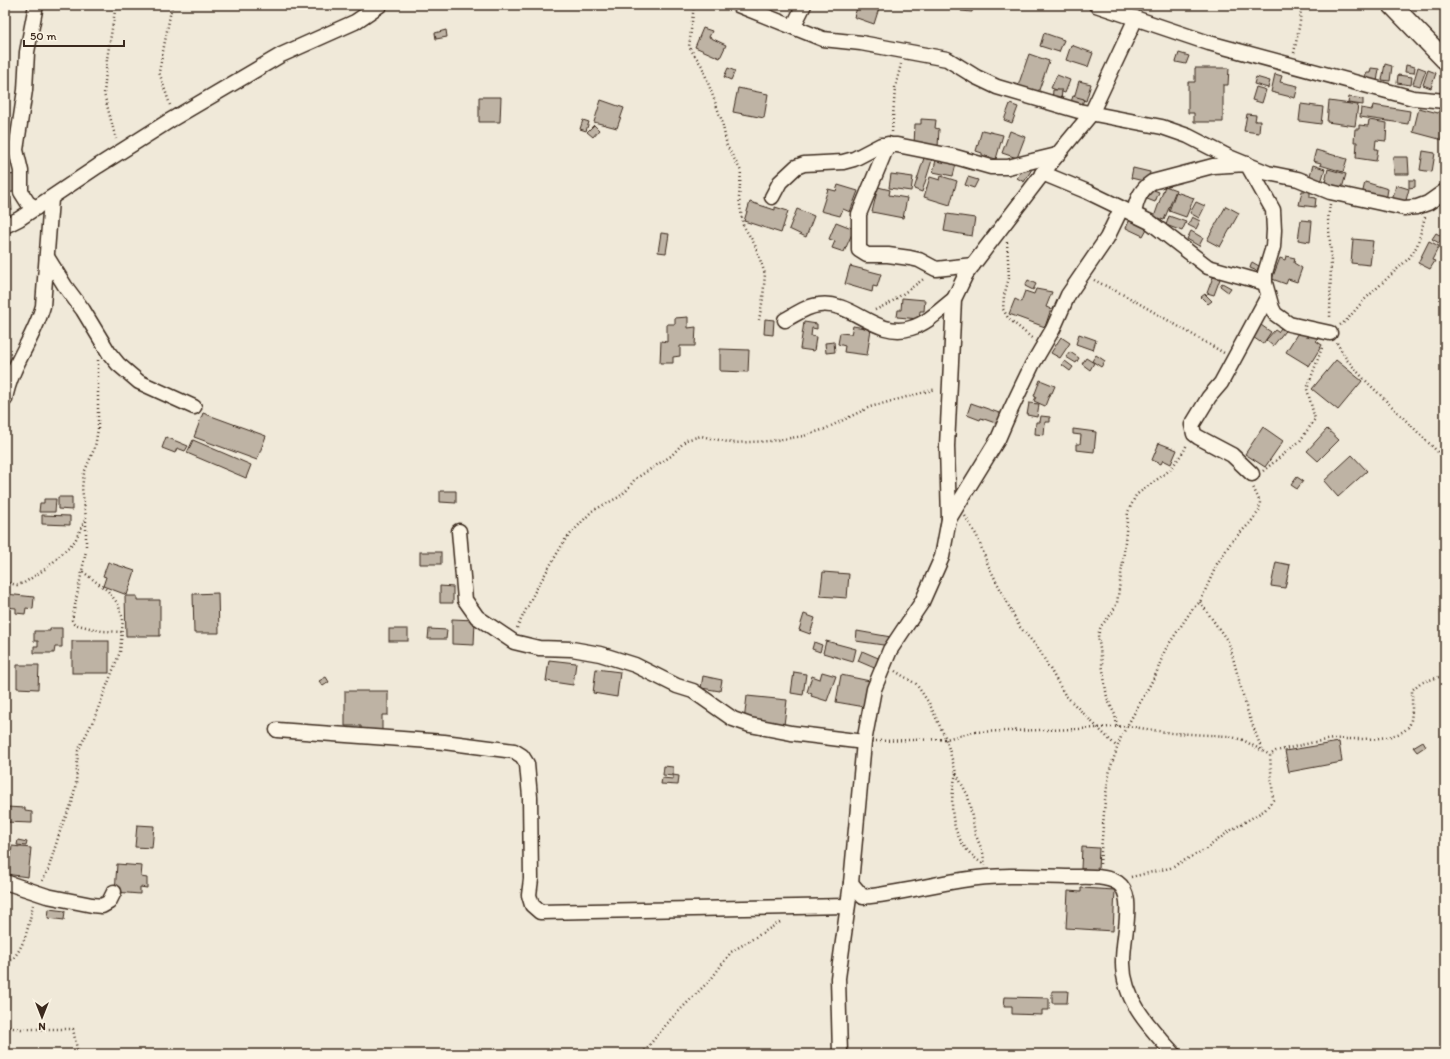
<svg xmlns="http://www.w3.org/2000/svg" width="1450" height="1059" font-family="Itim,sans-serif">
	<style>
		.building { fill: #beb3a4; stroke: #3b2a1e }
		.lines { fill: none; stroke-linecap: round; stroke-linejoin: round }
		.minor-casing { stroke: #3b2a1e; stroke-width: 17 }
		.major-casing { stroke: #3b2a1e; stroke-width: 21 }
		.path { stroke: #3b2a1e; stroke-width: 2.5; stroke-dasharray: 1 3; stroke-linecap: butt }
		.minor { stroke: #fcf5e5; stroke-width: 14 }
		.major { stroke: #fcf5e5; stroke-width: 18 }
	</style>
	<rect width="100%" height="100%" fill="#f0e9d9"/>
	<filter id="ink" filterUnits="userSpaceOnUse"><feTurbulence type="fractalNoise" baseFrequency=".025" numOctaves="2"/><feDisplacementMap in="SourceGraphic" scale="8" xChannelSelector="R" yChannelSelector="G"/><feConvolveMatrix kernelMatrix="1 2 1 2 8 2 1 2 1" color-interpolation-filters="sRGB"/></filter>
	<g filter="url(#ink)">
		<!-- building -->
		<g class="building">
			<polygon points="858,5 880,5 874,24 854,17"/>
			<polygon points="962,5 973,5 972,12 961,11"/>
			<polygon points="703,28 712,31 709,37 726,45 720,58 695,47"/>
			<polygon points="446,30 447,37 436,39 435,33"/>
			<polygon points="1044,33 1064,40 1059,52 1040,46"/>
			<polygon points="1071,45 1093,53 1088,67 1066,60"/>
			<polygon points="1179,53 1189,56 1186,64 1176,62"/>
			<polygon points="1029,54 1049,61 1038,93 1018,86"/>
			<polygon points="1385,64 1392,66 1390,81 1382,80"/>
			<polygon points="1406,65 1415,67 1414,73 1405,72"/>
			<polygon points="1418,67 1426,70 1420,86 1413,84"/>
			<polygon points="728,68 735,71 731,80 724,77"/>
			<polygon points="1195,68 1229,68 1228,85 1223,85 1223,122 1194,122 1194,113 1188,113 1188,82 1195,82"/>
			<polygon points="1371,68 1379,69 1377,82 1365,81 1366,73 1370,73"/>
			<polygon points="1428,70 1436,73 1431,88 1423,85"/>
			<polygon points="1275,74 1282,76 1280,82 1298,86 1295,98 1271,92"/>
			<polygon points="1057,75 1070,80 1065,93 1051,88"/>
			<polygon points="1398,75 1412,77 1411,85 1397,83"/>
			<polygon points="1256,77 1270,81 1268,88 1254,84"/>
			<polygon points="1079,81 1091,84 1086,101 1074,98"/>
			<polygon points="1256,87 1266,90 1262,103 1252,100"/>
			<polygon points="738,88 768,94 764,118 733,112"/>
			<polygon points="1053,90 1062,90 1061,101 1052,101"/>
			<polygon points="1073,96 1084,99 1081,108 1070,105"/>
			<polygon points="479,97 501,97 500,122 479,122"/>
			<polygon points="1349,97 1363,99 1363,105 1348,103"/>
			<polygon points="601,100 624,108 617,128 594,122"/>
			<polygon points="1329,101 1358,105 1355,126 1327,122"/>
			<polygon points="1010,104 1018,107 1012,123 1004,120"/>
			<polygon points="1301,104 1323,107 1321,124 1299,121"/>
			<polygon points="1373,105 1410,111 1408,124 1360,117 1361,108 1372,110"/>
			<polygon points="1419,108 1438,113 1440,108 1445,109 1445,131 1443,140 1413,132"/>
			<polygon points="1247,114 1256,115 1255,121 1260,121 1259,133 1244,131"/>
			<polygon points="921,119 936,120 935,128 939,129 938,147 914,145 915,124 921,124"/>
			<polygon points="583,120 589,122 586,131 580,129"/>
			<polygon points="1369,120 1387,123 1386,141 1376,140 1375,149 1378,149 1376,161 1356,158 1357,142 1354,142 1355,129 1359,129 1359,125 1368,126"/>
			<polygon points="594,125 599,130 593,137 587,132"/>
			<polygon points="982,130 1003,135 996,159 982,155 982,153 976,151"/>
			<polygon points="1010,131 1025,137 1017,158 1002,153"/>
			<polygon points="1316,150 1347,159 1343,172 1320,165 1321,163 1313,161"/>
			<polygon points="1423,151 1435,153 1432,172 1420,170"/>
			<polygon points="1393,157 1408,157 1409,174 1394,174"/>
			<polygon points="924,158 932,160 922,192 914,189"/>
			<polygon points="936,160 956,164 953,176 933,172"/>
			<polygon points="1025,165 1032,169 1024,182 1017,178"/>
			<polygon points="1313,165 1325,169 1320,186 1308,182"/>
			<polygon points="1133,168 1150,172 1148,182 1131,178"/>
			<polygon points="1328,169 1346,174 1341,192 1324,187"/>
			<polygon points="5,173 7,173 7,175 19,174 20,191 5,193"/>
			<polygon points="891,174 913,177 911,191 889,188"/>
			<polygon points="941,176 957,181 950,205 924,197 930,177 940,180"/>
			<polygon points="968,177 978,180 974,188 965,185"/>
			<polygon points="1409,180 1415,180 1415,187 1409,188"/>
			<polygon points="1365,182 1388,189 1386,201 1362,195"/>
			<polygon points="838,185 858,191 850,212 843,209 840,216 821,211 828,189 836,191"/>
			<polygon points="1396,185 1409,189 1405,204 1392,201"/>
			<polygon points="1165,186 1176,190 1164,220 1154,217"/>
			<polygon points="878,187 890,190 889,195 907,198 903,218 872,212"/>
			<polygon points="1151,189 1159,192 1155,202 1147,199"/>
			<polygon points="1302,191 1310,191 1310,197 1316,198 1315,207 1299,205"/>
			<polygon points="1176,192 1194,198 1186,217 1169,211"/>
			<polygon points="11,197 12,209 5,209 5,198"/>
			<polygon points="750,202 775,210 775,207 788,211 781,233 744,221"/>
			<polygon points="1196,202 1205,206 1199,218 1190,213"/>
			<polygon points="1226,206 1239,213 1220,247 1207,240"/>
			<polygon points="797,209 814,216 806,237 789,229"/>
			<polygon points="947,214 975,218 972,236 944,231"/>
			<polygon points="1169,216 1186,222 1182,231 1166,225"/>
			<polygon points="1192,217 1200,221 1196,229 1188,225"/>
			<polygon points="1130,219 1148,227 1143,236 1126,228"/>
			<polygon points="1301,220 1312,221 1310,242 1298,240"/>
			<polygon points="836,222 854,229 844,252 832,248 835,241 829,239"/>
			<polygon points="1191,231 1203,238 1199,246 1187,239"/>
			<polygon points="661,233 669,234 666,253 658,252"/>
			<polygon points="1436,233 1443,237 1439,243 1432,239"/>
			<polygon points="1353,239 1373,241 1370,265 1351,263"/>
			<polygon points="1429,241 1439,246 1432,260 1435,261 1430,269 1418,263"/>
			<polygon points="1286,256 1295,258 1294,263 1302,268 1297,282 1288,279 1286,284 1272,279 1280,258 1285,260"/>
			<polygon points="1252,262 1259,266 1257,271 1250,268"/>
			<polygon points="850,266 881,274 877,287 873,286 872,292 845,284"/>
			<polygon points="1213,277 1220,279 1214,295 1207,293"/>
			<polygon points="1028,280 1036,284 1033,290 1025,286"/>
			<polygon points="1222,283 1231,288 1228,292 1220,286"/>
			<polygon points="1036,289 1052,292 1046,307 1051,309 1045,327 1009,314 1015,299 1021,302 1025,291 1034,294"/>
			<polygon points="1205,294 1212,301 1208,304 1201,297"/>
			<polygon points="902,298 925,300 924,311 920,311 919,319 897,317 898,310 901,310"/>
			<polygon points="688,317 688,328 696,327 695,346 680,346 680,356 673,357 673,363 660,363 661,341 667,342 667,324 675,324 675,318"/>
			<polygon points="765,319 774,320 773,335 764,334"/>
			<polygon points="804,322 817,324 817,329 812,328 811,336 816,337 814,351 800,349"/>
			<polygon points="1258,323 1271,332 1263,344 1250,335"/>
			<polygon points="1284,324 1288,327 1273,346 1266,340 1275,330 1278,332"/>
			<polygon points="853,326 871,329 867,355 844,352 845,346 838,344 840,333 851,334"/>
			<polygon points="1299,331 1305,335 1308,332 1318,338 1316,341 1322,345 1309,366 1286,352"/>
			<polygon points="1079,334 1096,340 1093,350 1076,344"/>
			<polygon points="1061,337 1070,343 1060,358 1051,353"/>
			<polygon points="834,342 835,352 826,353 825,343"/>
			<polygon points="720,349 749,350 748,372 720,371"/>
			<polygon points="1070,352 1079,358 1076,363 1066,357"/>
			<polygon points="1096,355 1105,361 1101,367 1092,361"/>
			<polygon points="1086,358 1094,363 1090,370 1082,364"/>
			<polygon points="1336,360 1362,381 1338,410 1312,389"/>
			<polygon points="1065,361 1073,367 1070,371 1062,365"/>
			<polygon points="1040,380 1055,386 1052,393 1050,393 1045,406 1034,401 1036,397 1034,396"/>
			<polygon points="971,403 1005,415 1001,425 981,418 980,420 967,415"/>
			<polygon points="1029,403 1039,404 1037,417 1027,415"/>
			<polygon points="203,413 266,436 257,460 194,437"/>
			<polygon points="1041,416 1050,417 1050,422 1045,422 1044,435 1035,434 1036,422 1040,422"/>
			<polygon points="1263,427 1283,441 1265,467 1245,454"/>
			<polygon points="1073,429 1096,432 1094,452 1076,450 1076,444 1080,444 1081,435 1073,434"/>
			<polygon points="1327,429 1339,440 1318,461 1307,451"/>
			<polygon points="166,437 188,446 185,451 177,448 175,453 162,448"/>
			<polygon points="193,440 251,465 246,478 187,453"/>
			<polygon points="1159,443 1177,450 1171,464 1163,460 1161,464 1152,460"/>
			<polygon points="1352,455 1367,471 1338,497 1324,481"/>
			<polygon points="1297,477 1303,481 1297,489 1291,485"/>
			<polygon points="440,491 456,491 456,503 440,502"/>
			<polygon points="58,497 72,497 72,510 58,509"/>
			<polygon points="44,499 56,499 55,512 39,512 40,503 44,503"/>
			<polygon points="42,515 70,516 70,525 42,524"/>
			<rect x="420" y="552" width="21" height="12"/>
			<polygon points="108,562 135,571 127,595 103,586 106,577 103,576"/>
			<polygon points="1276,562 1290,565 1285,588 1271,586"/>
			<polygon points="823,572 849,574 847,598 820,596"/>
			<polygon points="440,586 453,587 453,603 440,603"/>
			<polygon points="218,593 219,633 194,633 193,594"/>
			<polygon points="6,594 34,597 33,609 26,608 25,614 16,613 16,608 5,607"/>
			<polygon points="125,596 137,596 137,600 160,600 160,636 126,636"/>
			<polygon points="804,614 815,618 810,634 799,630"/>
			<polygon points="452,619 475,620 474,645 452,644"/>
			<polygon points="50,628 62,628 62,647 55,647 54,653 34,653 34,646 38,646 38,641 34,641 34,631 50,631"/>
			<rect x="389" y="629" width="19" height="12"/>
			<polygon points="429,629 447,630 446,639 428,639"/>
			<polygon points="857,631 891,637 890,646 856,641"/>
			<rect x="72" y="641" width="37" height="32"/>
			<polygon points="826,641 856,649 853,662 823,653"/>
			<polygon points="814,642 822,645 820,652 812,649"/>
			<polygon points="862,651 883,660 879,670 858,661"/>
			<polygon points="549,660 576,663 573,685 546,681"/>
			<polygon points="17,665 39,665 38,689 17,688"/>
			<polygon points="596,669 620,672 617,697 593,693"/>
			<polygon points="794,672 806,674 803,695 791,693"/>
			<polygon points="822,672 836,676 827,701 811,696 812,694 807,692 812,676 820,679"/>
			<polygon points="841,675 870,681 865,707 836,702"/>
			<polygon points="703,676 722,680 720,691 701,688"/>
			<polygon points="326,677 329,682 323,686 319,681"/>
			<polygon points="345,691 388,691 388,715 382,715 382,730 374,730 374,734 361,731 361,726 345,726"/>
			<polygon points="747,696 787,700 784,725 744,721"/>
			<polygon points="1423,741 1426,746 1417,752 1413,747"/>
			<polygon points="1339,742 1342,762 1289,772 1285,751"/>
			<polygon points="664,766 673,767 673,776 663,775"/>
			<polygon points="673,775 679,776 678,785 661,784 662,778 673,779"/>
			<polygon points="6,807 25,808 25,811 32,812 32,823 5,822"/>
			<polygon points="137,825 154,826 152,848 135,847"/>
			<polygon points="18,840 27,842 26,846 17,845"/>
			<polygon points="12,846 31,848 28,877 5,874 5,854 11,855"/>
			<polygon points="1082,847 1099,848 1098,870 1081,869"/>
			<polygon points="117,864 142,866 141,877 147,878 147,888 140,887 140,894 115,892"/>
			<polygon points="1081,888 1115,890 1113,931 1066,928 1068,891 1081,892"/>
			<polygon points="49,909 65,911 64,920 48,918"/>
			<polygon points="1052,991 1068,991 1067,1003 1052,1003"/>
			<polygon points="1005,997 1049,998 1049,1010 1042,1010 1042,1015 1012,1014 1012,1006 1004,1006"/>
		</g>
		<g class="lines">
			<defs>
				<g id="minor">
					<polyline points="36,5 27,52 25,90 16,150 21,171 21,192 28,203 36,208"/>
					<polyline points="738,5 823,39 861,43 947,59 976,77 997,87 1079,111 1162,127 1188,136 1229,157 1268,173 1298,179 1330,192 1404,208 1417,207 1428,203 1445,191"/>
					<polyline points="1096,5 1209,43 1413,98 1445,101"/>
					<polyline points="793,27 804,5"/>
					<polyline points="888,144 859,214 859,250 867,255 888,255 910,258 919,260 936,269 973,265"/>
					<polyline points="1042,173 1088,192 1150,222 1208,267 1265,283"/>
					<polyline points="772,197 780,182 796,167 804,164 843,162 854,159 881,145 897,145 952,156 991,167 1008,167 1057,155"/>
					<path d="M 1134,214 C 1136,201 1140,190 1152,182 L 1213,166 L 1247,164 L 1273,210 L 1274,230 L 1273,247 L 1265,273 L 1265,283 L 1272,308 L 1275,314 L 1289,324 L 1330,333"/>
					<polyline points="5,226 19,219 98,166 169,121 281,55 355,22 380,5"/>
					<polyline points="47,257 65,286 83,310 109,353 118,364 139,382 194,407"/>
					<path d="M 785,320 C 796,314 807,306 819,305 C 852,300 876,339 911,328 C 928,323 941,309 954,299"/>
					<path d="M 5,399 C 11,365 34,339 43,306 L 51,199"/>
					<polyline points="1252,474 1232,455 1198,437 1194,434 1192,425 1209,397 1221,383 1268,296"/>
					<polyline points="949,519 998,439 1011,409 1032,365 1053,329 1068,295 1107,238 1121,209"/>
					<polyline points="459,531 465,600 477,617 514,642 539,648 572,649 600,654 635,665 677,686 693,691 733,719 750,725 791,733 864,742"/>
					<polyline points="277,730 444,742 514,751 522,756 527,764 530,797 531,879 529,895 532,905 540,912 847,906"/>
					<polyline points="5,882 47,896 92,905 102,906 109,902 114,892"/>
					<path d="M 851,883 L 863,897 C 897,894 929,885 962,880 C 997,874 1035,876 1071,877 C 1085,877 1105,875 1118,883 C 1124,887 1126,894 1127,901 C 1129,921 1123,941 1123,961 C 1122,999 1150,1028 1174,1054"/>
					<polyline points="840,1054 838,978 851,883 864,742 874,689 890,650 922,602 942,557 949,519 947,446 954,299 966,274 1053,160 1091,114 1136,18"/>
				</g>
				<polyline id="major" points="1392,5 1445,60"/>
			</defs>
			<!-- minor casing -->
			<use href="#minor" class="minor-casing"/>
			<!-- major casing -->
			<use href="#major" class="major-casing"/>
			<!-- path -->
			<g class="path">
				<polyline points="116,5 107,59 104,94 116,139"/>
				<polyline points="694,5 689,47 702,66 722,121 727,146 741,171 739,198 743,225 755,245 765,274 763,298 759,320"/>
				<polyline points="1294,53 1300,22 1301,5"/>
				<polyline points="170,105 159,72 172,5"/>
				<polyline points="892,132 895,88 901,64"/>
				<polyline points="1330,204 1328,219 1331,253 1330,319"/>
				<polyline points="1007,242 1009,278 1004,296 1003,309 1008,318 1033,339"/>
				<polyline points="1094,280 1128,297 1224,353"/>
				<polyline points="875,310 890,303 925,278"/>
				<polyline points="1340,325 1346,321 1363,301 1409,258 1417,246 1425,217"/>
				<polyline points="1337,343 1347,360 1364,379 1445,459"/>
				<polyline points="98,360 98,429 95,447 84,473 82,488 86,518 86,551 72,620 74,624 102,631 123,632"/>
				<polyline points="1263,471 1300,441 1315,419 1307,389 1323,345"/>
				<polyline points="965,516 977,536 988,565 1019,626 1038,648 1065,695 1117,747"/>
				<polyline points="5,582 17,585 24,583 48,567 75,541 85,520"/>
				<polyline points="1200,602 1229,643 1247,710 1262,750"/>
				<polyline points="517,628 534,593 565,540 592,511 619,497 627,490 635,479 671,456 686,440 701,436 732,443 770,441 804,436 825,429 870,407 936,389"/>
				<polyline points="895,671 916,684 929,703 946,739 956,773 968,796 975,833 983,853 985,865"/>
				<polyline points="1117,726 1115,715 1107,698 1098,635 1101,626 1112,613 1117,603 1123,561 1128,512 1136,495 1170,470 1184,451 1187,444"/>
				<polyline points="876,741 946,739 973,732 1078,729 1127,726 1172,733 1228,736 1243,740 1270,755"/>
				<path d="M 956,773 C 948,809 950,842 983,864"/>
				<polyline points="1100,864 1105,800 1110,769 1121,737 1156,674 1165,650 1193,608 1200,602 1217,564 1232,541 1250,523 1259,511 1260,502 1253,487"/>
				<path d="M 1131,877 L 1170,868 L 1206,849 L 1228,832 L 1265,810 L 1273,800 L 1270,755 L 1276,751 C 1295,747 1315,741 1334,739 C 1352,738 1397,743 1409,726 C 1413,720 1412,698 1412,690 L 1420,683 L 1445,675"/>
				<polyline points="42,881 48,870 62,825 72,803 76,783 78,751 94,719 120,652 123,619 118,604 108,591 82,571"/>
				<path d="M 5,966 C 25,951 28,927 33,905"/>
				<polyline points="5,1027 21,1029 73,1029 78,1054"/>
				<polyline points="642,1054 670,1020 712,978 731,952 782,921"/>
			</g>
			<!-- minor -->
			<use href="#minor" class="minor"/>
			<!-- major -->
			<use href="#major" class="major"/>
		</g>
	</g>
	<!-- margin -->
	<rect width="1450" height="1059" fill="none" stroke="#fcf5e5" stroke-width="20"/>
	<rect x="10" y="10" width="1430" height="1039" fill="none" stroke="#3b2a1e" stroke-width="1.5" filter="url(#ink)"/>
	<!-- north arrow -->
	<g transform="translate(42 1017) rotate(180)" stroke="#fcf5e5" stroke-width="3" paint-order="stroke">
	<path d="M0-3L7 15L0 10L-7 15Z" fill="#3b2a1e"/>
	<text y="-6" font-size="11" font-weight="bold" text-anchor="middle" fill="#3b2a1e">N</text>
	</g>
	<!-- scale -->
	<path d="M24 40v6h100v-6" fill="none" stroke="#3b2a1e" stroke-width="2"/>
	<text x="30" y="40" font-size="12" fill="#3b2a1e" stroke="#fcf5e5" stroke-width="3" paint-order="stroke">50 m</text>
</svg>
